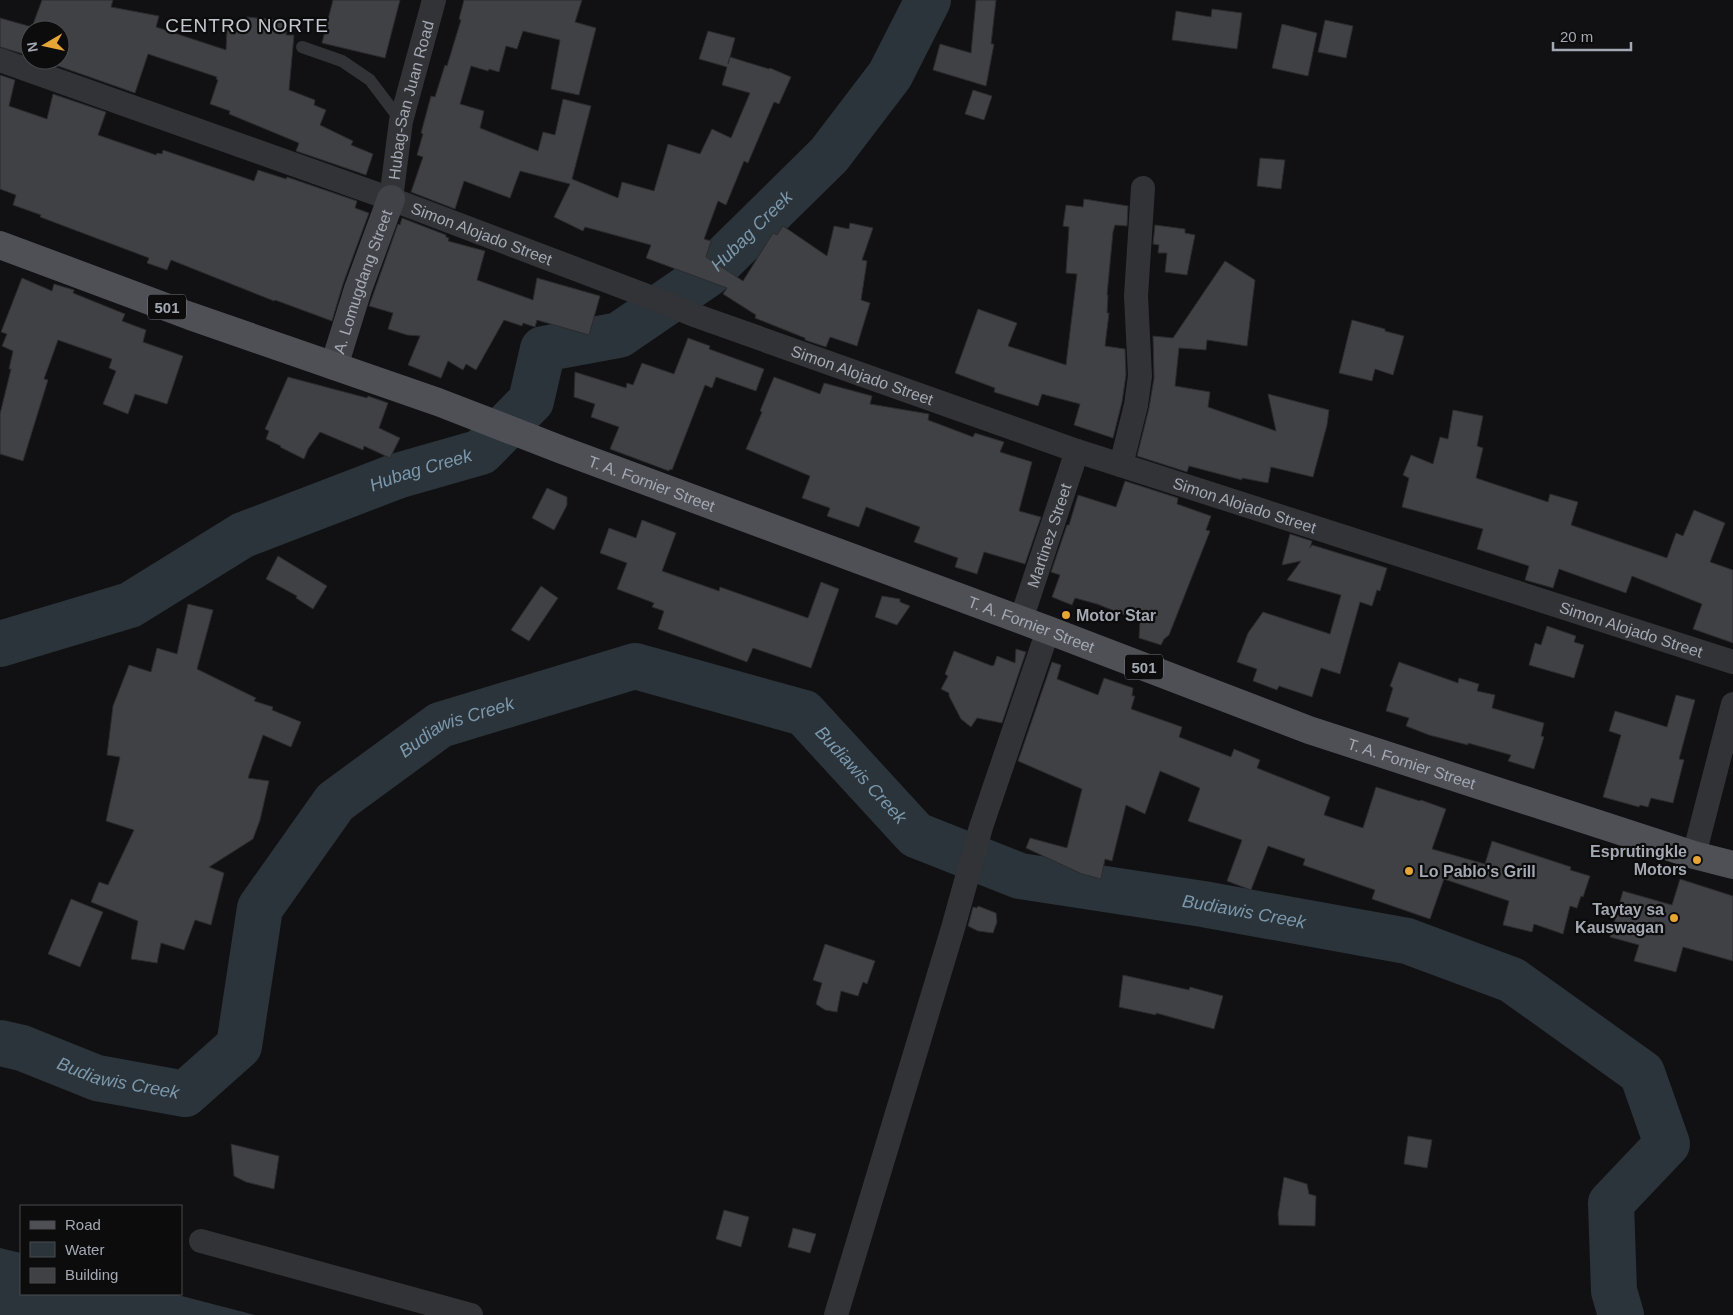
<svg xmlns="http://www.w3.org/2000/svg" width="1733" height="1315" font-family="Arial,sans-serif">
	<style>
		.water { fill: #2b343a }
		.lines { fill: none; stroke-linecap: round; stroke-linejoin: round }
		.river { stroke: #2b343a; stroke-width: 46 }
		.building { fill: #404145; stroke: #2b2b2e }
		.lane { stroke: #323337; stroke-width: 12 }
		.street { stroke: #323337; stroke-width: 24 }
		.secondary { stroke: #414247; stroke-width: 28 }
		.primary { stroke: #4f5056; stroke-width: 28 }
		.poi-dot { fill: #e7a535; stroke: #0c0c0d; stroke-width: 2 }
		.labels { text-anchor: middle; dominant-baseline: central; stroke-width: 4.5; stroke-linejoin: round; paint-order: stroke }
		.shield { fill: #0c0c0d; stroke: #767980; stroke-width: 1 }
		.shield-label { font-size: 15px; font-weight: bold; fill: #a3a8b2 }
		.street-label { font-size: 16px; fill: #a3a8b2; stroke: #0c0c0d }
		.poi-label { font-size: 16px; font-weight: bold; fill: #a3a8b2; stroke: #0c0c0d; text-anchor: start }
		.water-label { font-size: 18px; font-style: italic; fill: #7b97ac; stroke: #0c0c0d }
		.quarter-label { font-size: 19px; letter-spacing: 1px; fill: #c4c7cf; stroke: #0c0c0d }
	</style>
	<rect width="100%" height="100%" fill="#111113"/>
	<!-- water -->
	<polygon class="water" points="0,1248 21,1253 21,1294 174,1294 255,1315 0,1315"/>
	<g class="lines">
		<!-- river -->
		<g class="river">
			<path id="s1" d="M 0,644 L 130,605 L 243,535 L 397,476 L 481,452 L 531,401 L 543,349 L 619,335 L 708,274 L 829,155 L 890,75 L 928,0"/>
			<path id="s2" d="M 0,1043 L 22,1048 L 97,1078 L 185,1094 L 239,1046 L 260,908 L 335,802 L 440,725 L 635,666 L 804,713 L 916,835 L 1020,876 L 1203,904 L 1407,941 L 1512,980 L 1642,1073 L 1667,1144 L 1611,1203 L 1614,1291 L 1621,1315"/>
		</g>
	</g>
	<!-- building -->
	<g class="building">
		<polygon points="42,0 113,0 111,7 159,16 156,27 226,50 227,30 246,32 247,17 287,21 286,35 294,35 289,90 315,100 314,105 326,110 320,125 353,141 351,145 373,154 366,175 296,151 299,143 229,114 230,111 210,104 218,80 216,79 217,77 148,54 135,93 41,60 60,60 60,30 30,30 30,56 0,47 0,18 32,27"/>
		<polygon points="333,0 400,0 385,58 322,43"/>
		<polygon points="464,0 582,0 575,22 596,28 579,95 551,89 560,40 523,31 517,49 506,46 499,72 489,69 488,71 471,66 460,104 484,111 480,128 538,151 543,132 555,135 563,99 591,106 572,179 618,198 622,182 654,191 668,144 700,154 712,129 731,138 750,93 722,85 727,67 699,59 708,31 735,38 728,64 730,57 769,69 770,68 791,77 779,104 774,102 748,163 744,161 726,205 718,201 704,239 711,241 706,257 743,281 773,233 777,235 783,226 827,256 834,226 849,229 850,223 873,228 862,260 867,261 861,300 870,303 857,346 830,337 826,347 805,340 805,338 755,318 756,315 723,294 727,288 646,258 651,245 585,227 583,231 554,217 570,184 520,171 510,198 464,181 455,209 411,192 423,157 417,155 423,134 421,133 431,96 435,97 445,65 447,66 461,20 459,19"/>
		<polygon points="976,0 996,0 991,44 994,44 986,86 933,70 940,44 971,53"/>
		<polygon points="1212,9 1242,13 1237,49 1172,40 1176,11 1211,17"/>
		<polygon points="1325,20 1353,26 1346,58 1318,52"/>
		<polygon points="1282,24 1317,33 1308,76 1272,68"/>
		<polygon points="0,75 15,80 9,106 47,119 53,94 106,112 98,135 156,155 157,153 162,154 163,150 254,181 258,170 286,179 287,177 357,201 355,208 369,213 343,284 332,321 275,300 274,301 171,260 167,270 147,263 149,258 40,217 41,215 13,205 16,195 0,189"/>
		<polygon points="973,90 992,96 984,120 965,114"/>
		<polygon points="1260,158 1285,160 1281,189 1257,186"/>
		<polygon points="1084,199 1128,206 1127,226 1115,225 1113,232 1107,295 1108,295 1107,313 1109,313 1105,346 1125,349 1126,375 1122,402 1113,438 1074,425 1080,404 1042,394 1038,406 994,392 995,388 955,373 978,309 1017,323 1008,346 1066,365 1077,274 1066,273 1069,227 1063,226 1066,205 1083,207"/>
		<polygon points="402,218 446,235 446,237 449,238 448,241 485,251 477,280 533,300 537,278 600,296 589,335 537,320 535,327 523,323 522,326 504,320 476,370 466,364 463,370 448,361 441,378 408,365 420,336 407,335 388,329 393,313 369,306 398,224 400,225"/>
		<polygon points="1155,225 1185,229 1185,233 1195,235 1187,275 1165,272 1167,253 1158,253 1159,245 1153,244"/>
		<polygon points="1225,261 1255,280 1247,346 1207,340 1206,350 1179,348 1175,386 1210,392 1208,407 1276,431 1268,394 1329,410 1327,425 1313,477 1271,467 1268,483 1242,478 1242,480 1189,466 1187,472 1137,456 1149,408 1154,378 1153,336 1173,338"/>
		<polygon points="22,278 52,291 54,284 74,290 73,293 125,314 122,321 146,330 143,342 183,356 167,404 135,394 128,414 103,404 116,371 109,368 112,359 58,340 44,379 48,380 23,461 0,454 0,414 11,369 9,369 13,351 2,346 7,334 1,332"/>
		<polygon points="1352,320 1385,329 1385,331 1404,336 1393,375 1375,369 1372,381 1339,373"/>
		<polygon points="688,338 710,346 709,349 764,369 756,391 716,377 712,388 705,385 672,470 670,469 669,471 610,449 619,427 591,417 595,404 574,397 575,372 626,388 627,383 633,385 642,363 674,374"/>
		<polygon points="288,377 367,398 368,396 388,403 379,428 400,438 390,458 364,446 363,450 320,432 308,449 304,459 280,447 281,446 266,439 269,431 265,429"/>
		<polygon points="774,377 820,394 824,383 872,396 870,404 929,414 928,420 973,437 975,433 1004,442 1000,452 1032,462 1019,511 1041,517 1025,564 984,552 977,574 955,567 958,558 914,542 920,527 866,507 859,527 827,516 830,508 802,498 810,476 746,449 762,412 760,411"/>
		<polygon points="1453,410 1483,416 1477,446 1483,448 1476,478 1548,502 1550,494 1578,502 1571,525 1667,558 1676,533 1683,536 1694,510 1725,523 1710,562 1733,570 1733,643 1693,629 1702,604 1632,576 1626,593 1559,569 1553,588 1525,580 1529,566 1477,549 1483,529 1402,507 1409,478 1403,475 1411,455 1433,464 1440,437 1448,439"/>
		<polygon points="1125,481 1178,498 1177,504 1211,516 1206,530 1210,531 1169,635 1164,639 1161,645 1139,638 1140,621 1097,604 1075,598 1072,605 1052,597 1060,575 1051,572 1067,525 1069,525 1078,495 1116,507"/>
		<polygon points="547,488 567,497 567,505 564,511 554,530 532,518"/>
		<polygon points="642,520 676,533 662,571 719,591 720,587 808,618 821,582 839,589 811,668 753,648 747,662 658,629 664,611 652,607 654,603 617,589 627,563 600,553 609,528 636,538"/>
		<polygon points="1290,534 1312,541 1310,548 1312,545 1387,568 1380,591 1377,590 1372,606 1360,602 1340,674 1321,668 1312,697 1279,686 1277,690 1253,681 1257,669 1237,662 1248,633 1263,612 1330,634 1341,595 1287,580 1301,561 1282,565"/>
		<polygon points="278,556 327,586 313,609 296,598 297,596 266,579"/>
		<polygon points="541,586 558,598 529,641 511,630"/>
		<polygon points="882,596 900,599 900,602 910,606 897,625 875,617"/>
		<polygon points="188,604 213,610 197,669 256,698 254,701 273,707 272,710 301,722 291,747 263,735 248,778 269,781 260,820 253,839 209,867 224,873 211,925 195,920 184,950 161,943 157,963 131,959 138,921 91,902 99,882 108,885 134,830 106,821 120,757 107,755 113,706 129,665 151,672 157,648 177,654"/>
		<polygon points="1547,626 1576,636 1574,642 1584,645 1574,678 1529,665 1535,643 1541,645"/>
		<polygon points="1016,649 1026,652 1002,723 977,718 971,727 961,719 949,696 949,693 941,689 948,676 945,674 954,651 992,666 994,665 997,656 1015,663"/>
		<polygon points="1052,662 1061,665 1057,679 1098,695 1104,678 1133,688 1132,696 1135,696 1131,709 1182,727 1179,737 1231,757 1234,749 1260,760 1257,768 1330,797 1324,815 1363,828 1376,787 1420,801 1421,800 1446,809 1432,849 1485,864 1492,841 1571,867 1570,870 1590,876 1583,897 1581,896 1577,908 1570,906 1563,934 1534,924 1532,932 1503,925 1509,901 1444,879 1430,919 1372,899 1375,890 1303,865 1305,859 1268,846 1251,890 1227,881 1242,840 1188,821 1200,788 1160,771 1145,814 1126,805 1112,861 1105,859 1101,879 1082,874 1026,848 1030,838 1067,848 1082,789 1018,761"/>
		<polygon points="1399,662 1458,683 1459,678 1479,684 1477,691 1495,695 1492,708 1544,723 1541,736 1544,737 1534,769 1508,761 1511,755 1468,743 1468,745 1429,735 1406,726 1409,718 1386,711 1393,688 1390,686"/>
		<polygon points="1676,695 1695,700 1679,759 1684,760 1673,803 1651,798 1648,807 1640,805 1639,807 1603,797 1621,735 1609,731 1615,711 1667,727"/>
		<polygon points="1680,879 1733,896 1733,961 1683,947 1676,972 1634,961 1639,945 1610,937 1623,891 1672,905"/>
		<polygon points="71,899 103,912 80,967 48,954"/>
		<polygon points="978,906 996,913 997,922 993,933 978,931 968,926 973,907 977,908"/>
		<polygon points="825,944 875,961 867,984 863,982 858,996 841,991 837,1012 825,1010 816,1004 822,983 813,980"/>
		<polygon points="1123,975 1189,990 1190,987 1223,996 1214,1029 1156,1013 1156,1015 1119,1007"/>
		<polygon points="1408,1136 1432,1140 1427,1168 1404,1164"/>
		<polygon points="231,1144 279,1156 274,1189 246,1182 234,1176"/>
		<polygon points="1284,1177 1307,1184 1309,1194 1316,1196 1315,1226 1279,1225 1278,1214"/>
		<polygon points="724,1210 749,1217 741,1247 716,1239"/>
		<polygon points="793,1228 816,1234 810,1253 788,1247"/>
	</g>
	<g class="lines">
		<!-- lane -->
		<polyline class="lane" points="302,47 342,61 370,80 401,121"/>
		<!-- street -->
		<g class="street">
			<path id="s3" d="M 0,60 L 391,199 L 655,299 L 694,315 L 1077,451 L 1733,662"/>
			<path id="s4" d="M 391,199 L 401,121 L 434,0"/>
			<polyline points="1121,465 1136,405 1140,376 1136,296 1143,188"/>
			<path id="s5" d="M 1021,620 L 1077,451"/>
			<polyline points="1694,855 1733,704"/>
			<polyline points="201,1241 471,1315"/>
			<polyline points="836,1315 953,928 981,827 1048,630"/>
		</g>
		<!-- secondary -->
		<path class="secondary" id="s6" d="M 334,366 L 358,289 L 391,199"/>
		<!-- primary -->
		<path class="primary" id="s7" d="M 0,245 L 190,316 L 438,402 L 562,450 L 1048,630 L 1309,730 L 1694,855 L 1733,865"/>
	</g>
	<!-- markers -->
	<g class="poi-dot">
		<circle cx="1066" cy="615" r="5"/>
		<circle cx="1697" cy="860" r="5"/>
		<circle cx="1409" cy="871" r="5"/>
		<circle cx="1674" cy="918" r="5"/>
	</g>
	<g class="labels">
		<!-- shield labels -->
		<g class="shield">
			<rect x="148" y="294.5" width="38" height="25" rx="4"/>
			<rect x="1125" y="654.5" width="38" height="25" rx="4"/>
		</g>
		<g class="shield-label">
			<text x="167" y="307">501</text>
			<text x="1144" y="667">501</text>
		</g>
		<!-- street labels -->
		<g class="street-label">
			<text stroke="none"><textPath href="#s4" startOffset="101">Hubag-San Juan Road</textPath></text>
			<text stroke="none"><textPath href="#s3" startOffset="512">Simon Alojado Street</textPath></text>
			<text stroke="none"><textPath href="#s6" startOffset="89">A. Lomugdang Street</textPath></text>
			<text stroke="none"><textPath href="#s3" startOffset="918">Simon Alojado Street</textPath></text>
			<text stroke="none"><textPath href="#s7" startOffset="694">T. A. Fornier Street</textPath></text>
			<text stroke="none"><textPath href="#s3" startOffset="1322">Simon Alojado Street</textPath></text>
			<text stroke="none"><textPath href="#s5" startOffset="89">Martinez Street</textPath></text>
			<text stroke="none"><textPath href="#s7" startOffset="1099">T. A. Fornier Street</textPath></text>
			<text stroke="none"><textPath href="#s3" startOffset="1728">Simon Alojado Street</textPath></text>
			<text stroke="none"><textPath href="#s7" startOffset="1504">T. A. Fornier Street</textPath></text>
		</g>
		<!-- poi labels -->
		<g class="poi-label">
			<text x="1076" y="615">Motor Star</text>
			<text x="1687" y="851" text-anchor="end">Esprutingkle<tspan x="1687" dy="18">Motors</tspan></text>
			<text x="1419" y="871">Lo Pablo's Grill</text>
			<text x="1664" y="909" text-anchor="end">Taytay sa<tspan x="1664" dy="18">Kauswagan</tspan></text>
		</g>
		<!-- water labels -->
		<g class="water-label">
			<text stroke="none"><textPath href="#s1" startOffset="892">Hubag Creek</textPath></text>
			<text stroke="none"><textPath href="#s1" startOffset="458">Hubag Creek</textPath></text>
			<text stroke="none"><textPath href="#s2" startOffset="679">Budiawis Creek</textPath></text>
			<text stroke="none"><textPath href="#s2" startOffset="1128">Budiawis Creek</textPath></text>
			<text stroke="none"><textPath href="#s2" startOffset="1548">Budiawis Creek</textPath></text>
			<text stroke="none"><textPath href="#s2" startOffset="124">Budiawis Creek</textPath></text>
		</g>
		<!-- quarter labels -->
		<g class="quarter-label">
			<text x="247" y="25">CENTRO NORTE</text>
		</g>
	</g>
	<!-- legend -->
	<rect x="20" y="1205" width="162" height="90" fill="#0c0c0d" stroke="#484a4f"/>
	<rect x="30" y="1221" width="25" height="8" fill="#4f5056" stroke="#484a4f"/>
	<text x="65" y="1230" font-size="15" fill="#a3a8b2">Road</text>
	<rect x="30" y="1242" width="25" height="15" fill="#2b343a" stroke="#484a4f"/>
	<text x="65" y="1255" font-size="15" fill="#a3a8b2">Water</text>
	<rect x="30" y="1268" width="25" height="15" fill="#404145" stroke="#484a4f"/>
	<text x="65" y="1280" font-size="15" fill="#a3a8b2">Building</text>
	<!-- north arrow -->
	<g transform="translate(45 45) rotate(261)"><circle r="24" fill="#0c0c0d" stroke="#484a4f"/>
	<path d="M0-4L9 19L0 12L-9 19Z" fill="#e7a535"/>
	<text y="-8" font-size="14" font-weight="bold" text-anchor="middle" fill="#a3a8b2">N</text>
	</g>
	<!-- scale -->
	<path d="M1553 42v8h78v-8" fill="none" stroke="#a3a8b2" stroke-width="2.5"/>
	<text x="1560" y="42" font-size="15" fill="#a3a8b2" stroke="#0c0c0d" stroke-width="4" paint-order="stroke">20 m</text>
</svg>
